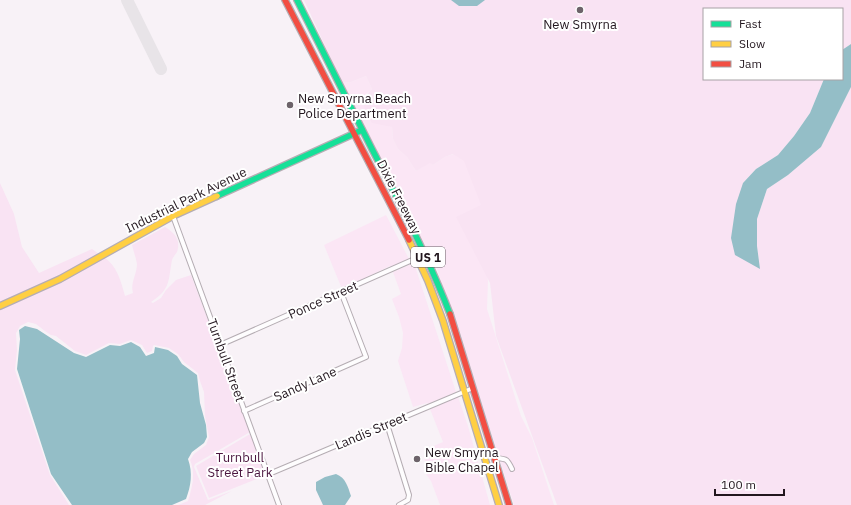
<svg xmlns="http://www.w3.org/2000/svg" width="851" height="505" font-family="'IBM Plex Sans',sans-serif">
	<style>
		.built { fill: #fbe6f5 }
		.green { fill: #f9e3f3 }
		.water { fill: #94bec7 }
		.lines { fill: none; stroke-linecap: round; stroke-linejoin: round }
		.taxiway { stroke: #e8e4e8; stroke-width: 12 }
		.street-casing { stroke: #b5adb3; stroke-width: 6 }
		.fast-casing { stroke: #b5adb3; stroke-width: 8 }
		.slow-casing { stroke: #b5adb3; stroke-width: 8 }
		.jam-casing { stroke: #b5adb3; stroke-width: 8 }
		.street { stroke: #fefdfe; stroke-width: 4 }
		.fast { stroke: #16e098; stroke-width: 5.5 }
		.slow { stroke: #ffcf43; stroke-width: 5.5 }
		.jam { stroke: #f24e42; stroke-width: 5.5 }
		.poi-dot { fill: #6d636a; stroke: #fff; stroke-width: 1.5 }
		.labels { text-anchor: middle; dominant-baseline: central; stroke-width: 4; stroke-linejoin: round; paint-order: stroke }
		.shield { fill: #fff; stroke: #645c62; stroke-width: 1 }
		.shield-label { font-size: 12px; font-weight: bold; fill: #22161e }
		.poi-label { font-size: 13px; fill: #22161e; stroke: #fff; text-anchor: start }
		.street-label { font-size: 13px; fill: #22161e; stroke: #fff }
		.park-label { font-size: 13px; fill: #4b1740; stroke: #fff }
	</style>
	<rect width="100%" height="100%" fill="#f8f2f7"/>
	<!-- built -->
	<g class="built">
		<polygon points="366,76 372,89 365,95 385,125 392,127 393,139 398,149 407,157 416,171 430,162 433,165 445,157 454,154 467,162 484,203 485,263 488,281 487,309 521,416 532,438 554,505 514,505 454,317 434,261 429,255 352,105 342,83 351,82"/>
		<polygon points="386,215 409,259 391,267 390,266 342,289 324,245"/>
		<polygon points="413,263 415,266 456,392 428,404 427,403 413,407 398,361 402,348 403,333 399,317 392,299 401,294 393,272"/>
		<polygon points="458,397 468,426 490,505 440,505 431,481 426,474 424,450 443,442 430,409"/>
	</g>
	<!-- green -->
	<g class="green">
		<path d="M 304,0 L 851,0 L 851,44 L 842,50 L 842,9 L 704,9 L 704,79 L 824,79 L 810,113 L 794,136 L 778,155 L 756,169 L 743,183 L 760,268 L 757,246 L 757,219 L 767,189 L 788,175 L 821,147 L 851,87 L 851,505 L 557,505 L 496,336 L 490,283 L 456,217 L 481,205 L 464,161 L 453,154 L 445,157 L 433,165 L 430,163 L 416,171 L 407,157 L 398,149 L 393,139 L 392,127 L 372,123 C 363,109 359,101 372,89 L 366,76 L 351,82 L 342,83 Z"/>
		<polygon points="0,183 14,214 22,247 39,273 92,249 99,254 59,276 0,303"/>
		<path d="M 165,227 C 175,233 181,240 177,252 C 175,255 173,257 172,260 C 168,281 171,289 151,302 L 153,303 L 161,298 L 166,290 L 176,280 L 191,275 L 250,432 L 195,464 L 194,467 L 208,500 L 232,491 L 205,505 L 178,505 L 188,501 C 192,488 196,473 190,460 L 194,454 L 206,445 L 209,437 L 205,416 L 204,392 L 200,381 L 198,373 L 184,362 L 178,354 L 169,348 L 154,345 L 153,346 L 152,351 L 147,353 L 142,345 L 131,340 L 120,344 L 109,343 L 86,355 L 75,351 L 56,336 L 51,335 L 45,331 L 36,324 L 28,322 L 20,326 L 16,333 L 17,350 L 15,370 L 50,475 L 69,505 L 0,505 L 0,309 L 60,281 L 104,257 C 117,266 121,281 125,296 L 133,293 C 130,283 137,274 137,264 C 137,262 133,249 132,245 Z"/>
		<polygon points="250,434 267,475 209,498 196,466"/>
	</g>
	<!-- water -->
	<g class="water">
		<polygon points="451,0 485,0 477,6 459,6"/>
		<polygon points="851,44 851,87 821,147 788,175 767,189 757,219 757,246 760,269 735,255 731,238 736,204 743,183 756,169 778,155 794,136 810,113 824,79 842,79 842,50"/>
		<path d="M 25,326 L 37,329 L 74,353 L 86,357 L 110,345 L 120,346 L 131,342 L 140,347 L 146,356 L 154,353 L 155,347 L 168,350 L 177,356 L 182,364 L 197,375 L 200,403 L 206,425 L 207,437 L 204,443 L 192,452 L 188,459 C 193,473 191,486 186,499 L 172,505 L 72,505 L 51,474 L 17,369 L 20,339 L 19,330 Z"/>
		<path d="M 336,474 C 346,478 348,487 351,496 L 345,505 L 323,505 L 316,490 L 316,482 L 325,477 Z"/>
	</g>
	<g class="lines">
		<!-- taxiway -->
		<polyline class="taxiway" points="127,0 161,69"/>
		<defs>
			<g id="street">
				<polyline points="173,216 279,505"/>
				<polyline points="220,345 426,254"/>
				<polyline points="244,411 366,357 341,292"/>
				<polyline points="387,424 409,495 408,500 399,505"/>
				<path d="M 495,458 C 506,459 507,458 512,469"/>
				<polyline points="269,474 473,388"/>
			</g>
			<g id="fast">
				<path d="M 297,0 C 322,50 347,100 372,149 C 400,203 428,257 450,314"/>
				<polyline points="217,196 362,130"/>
			</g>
			<g id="slow">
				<polyline points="409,240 428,281 443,321 499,505"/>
				<polyline points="0,306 60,279 173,216 217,196"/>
			</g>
			<g id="jam">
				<polyline points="285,0 409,240"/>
				<polyline points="450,314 509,505"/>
			</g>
		</defs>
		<!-- street casing -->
		<use href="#street" class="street-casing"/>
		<!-- fast casing -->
		<use href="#fast" class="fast-casing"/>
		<!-- slow casing -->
		<use href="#slow" class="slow-casing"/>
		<!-- jam casing -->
		<use href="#jam" class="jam-casing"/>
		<!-- street -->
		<use href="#street" class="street"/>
		<!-- fast -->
		<use href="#fast" class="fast"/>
		<!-- slow -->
		<use href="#slow" class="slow"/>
		<!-- jam -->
		<use href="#jam" class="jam"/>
	</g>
	<!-- markers -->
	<g class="poi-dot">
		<circle cx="580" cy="10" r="4"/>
		<circle cx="290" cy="105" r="4"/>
		<circle cx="417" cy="459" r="4"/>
	</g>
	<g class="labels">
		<!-- shield labels -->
		<rect class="shield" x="411" y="247" width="34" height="20" rx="3"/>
		<g class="shield-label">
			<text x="428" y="257">US 1</text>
		</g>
		<!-- poi labels -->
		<g class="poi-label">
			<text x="580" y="24" text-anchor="middle">New Smyrna</text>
			<text x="298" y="98">New Smyrna Beach<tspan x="298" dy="15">Police Department</tspan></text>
			<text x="425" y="452">New Smyrna<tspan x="425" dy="15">Bible Chapel</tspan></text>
		</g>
		<!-- street labels -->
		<g class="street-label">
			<text transform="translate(399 197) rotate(63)">Dixie Freeway</text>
			<text transform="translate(186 200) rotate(-26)">Industrial Park Avenue</text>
			<text transform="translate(323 300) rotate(-24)">Ponce Street</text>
			<text transform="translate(226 360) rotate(70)">Turnbull Street</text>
			<text transform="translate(305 384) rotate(-24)">Sandy Lane</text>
			<text transform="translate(371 431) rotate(-23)">Landis Street</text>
		</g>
		<!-- park labels -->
		<g class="park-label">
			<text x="240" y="457">Turnbull<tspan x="240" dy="15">Street Park</tspan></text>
		</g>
	</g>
	<!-- legend -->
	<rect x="703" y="8" width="140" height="72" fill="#ffffff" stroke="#a7a2a5"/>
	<rect x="711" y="21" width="20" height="6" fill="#16e098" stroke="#a7a2a5"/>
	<text x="739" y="28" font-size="12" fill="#22161e">Fast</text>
	<rect x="711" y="41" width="20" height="6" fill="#ffcf43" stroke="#a7a2a5"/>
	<text x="739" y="48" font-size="12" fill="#22161e">Slow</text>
	<rect x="711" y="61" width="20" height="6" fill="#f24e42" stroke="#a7a2a5"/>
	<text x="739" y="68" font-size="12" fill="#22161e">Jam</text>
	<!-- scale -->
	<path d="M715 489v6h69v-6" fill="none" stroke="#22161e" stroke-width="2"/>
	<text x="721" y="489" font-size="12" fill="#22161e" stroke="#ffffff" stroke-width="3" paint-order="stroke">100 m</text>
</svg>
